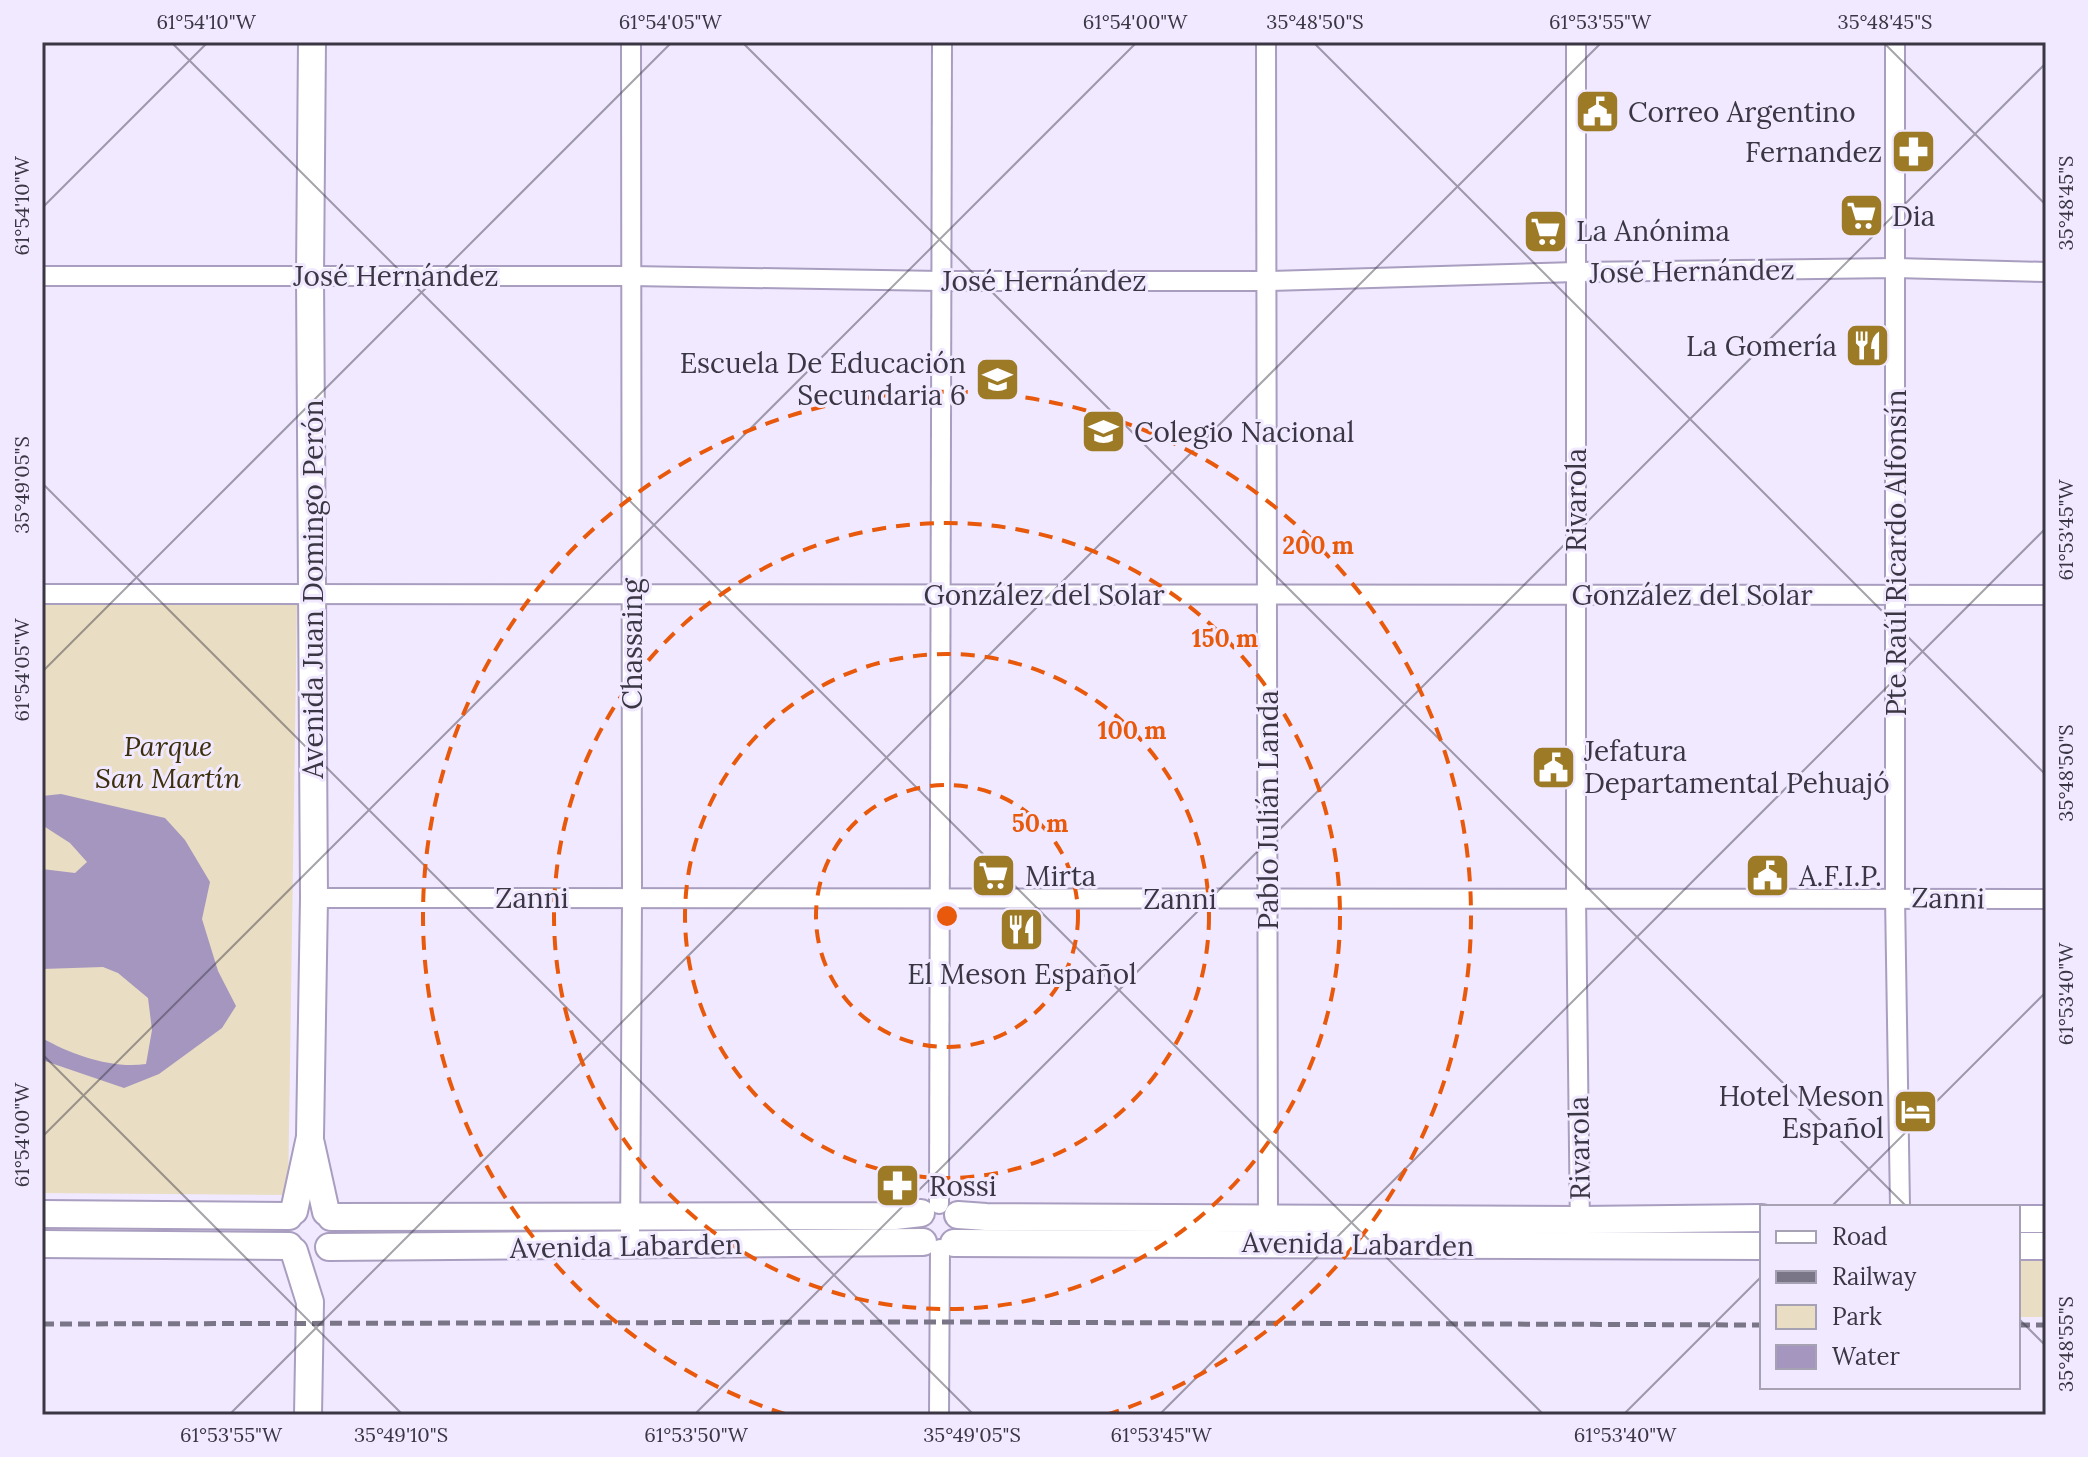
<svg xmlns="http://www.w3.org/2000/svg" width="2088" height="1457" font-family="Lora,serif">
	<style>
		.green { fill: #e9ddc3 }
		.water { fill: #a496bf }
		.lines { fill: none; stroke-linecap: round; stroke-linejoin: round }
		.street-casing { stroke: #a99ebf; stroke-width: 22 }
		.secondary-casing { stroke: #a99ebf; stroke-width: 30 }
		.street { stroke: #fff; stroke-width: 18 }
		.secondary { stroke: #fff; stroke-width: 26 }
		.rail { stroke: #7b7687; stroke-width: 5; stroke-dasharray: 12 6; stroke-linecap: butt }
		.ticks { fill: none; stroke: #3a3643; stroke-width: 2; stroke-opacity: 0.45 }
		.ring { fill: none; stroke: #e8590c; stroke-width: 4; stroke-dasharray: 14 10 }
		.labels { text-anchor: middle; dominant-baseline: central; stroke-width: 6; stroke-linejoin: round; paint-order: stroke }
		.poi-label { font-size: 28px; fill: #3a3643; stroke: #f0e9ff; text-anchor: start }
		.street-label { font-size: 28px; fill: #3a3643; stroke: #f0e9ff }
		.park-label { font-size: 28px; font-style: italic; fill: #3c2e0a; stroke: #f0e9ff }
		.centre { fill: #e8590c; stroke: #f0e9ff; stroke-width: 4 }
		.ring-label { font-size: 24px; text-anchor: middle; font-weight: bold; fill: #e8590c; stroke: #f0e9ff; stroke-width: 6; stroke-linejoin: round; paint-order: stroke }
		.neatline { fill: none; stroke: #3a3643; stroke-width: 3 }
		.ticks-label { font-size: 20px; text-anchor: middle; fill: #3a3643 }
	</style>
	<rect width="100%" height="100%" fill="#f0e9ff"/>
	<!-- green -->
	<g class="green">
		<polygon points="42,597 297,600 288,1195 42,1193"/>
		<rect x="2018" y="1255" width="28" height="62"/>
	</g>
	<!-- water -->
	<path class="water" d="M 61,794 L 165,818 L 185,840 L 210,882 L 202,919 L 218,971 L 236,1006 L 222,1028 L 159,1074 L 124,1088 L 42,1060 L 42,1038 C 72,1055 112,1069 146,1064 L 152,1030 L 148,998 L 118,973 L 103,967 L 42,969 L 42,869 L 75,873 L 87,862 L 70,843 L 42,825 L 42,796 Z"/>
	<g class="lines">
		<defs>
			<g id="street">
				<polyline points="1266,42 1268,1228"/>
				<polyline points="1576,42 1576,898 1580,1231"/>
				<polyline points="1895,42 1895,897 1900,1207"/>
				<polyline points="42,276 631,276 941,281 1267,281 1576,272 1896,268 2046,272"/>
				<polyline points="42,594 2046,595"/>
				<polyline points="314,898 2046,899"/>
				<polyline points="939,1204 942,42"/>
				<polyline points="630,1246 632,898 631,42"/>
				<polyline points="939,1415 940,1249"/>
			</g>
			<g id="secondary">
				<polyline points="311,1144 326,1212"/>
				<polyline points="294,1211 310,1137 314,898 310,276 312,42"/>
				<polyline points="42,1214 289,1216"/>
				<polyline points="958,1215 986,1217 1580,1220 1762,1218"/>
				<polyline points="331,1217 895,1216 921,1213"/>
				<polyline points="2018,1219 2046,1219"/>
				<polyline points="954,1243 1762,1246"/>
				<polyline points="42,1244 289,1246"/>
				<polyline points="2018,1246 2046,1246"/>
				<polyline points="329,1247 923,1242"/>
				<polyline points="294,1251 310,1302 308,1415"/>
			</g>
		</defs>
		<!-- street casing -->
		<use href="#street" class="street-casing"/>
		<!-- secondary casing -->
		<use href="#secondary" class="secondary-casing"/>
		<!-- street -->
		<use href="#street" class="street"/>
		<!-- secondary -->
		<use href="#secondary" class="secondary"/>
		<!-- rail -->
		<g class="rail">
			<polyline points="42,1324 938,1322 1762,1325"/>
			<polyline points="2018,1325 2046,1325"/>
		</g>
	</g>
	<!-- ticks -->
	<path class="ticks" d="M 171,42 L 1544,1415M 742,42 L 1907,1207M 1313,42 L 2046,775M 1883,42 L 2046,205M 42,208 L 208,42M 42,483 L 974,1415M 42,672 L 672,42M 42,1054 L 403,1415M 42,1137 L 1137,42M 1831,1207 L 2046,992M 2018,1318 L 2046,1346M 229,1415 L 1602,42M 694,1415 L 2046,63M 1159,1415 L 2046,528M 1623,1415 L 1762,1276"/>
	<!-- distance rings -->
	<g class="ring">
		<circle cx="947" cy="916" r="131"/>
		<circle cx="947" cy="916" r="262"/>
		<circle cx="947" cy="916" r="393"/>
		<path d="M785 1414A524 524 0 1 1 1109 1414"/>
	</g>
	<!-- icons -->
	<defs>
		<symbol id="civic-square" viewBox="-11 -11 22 22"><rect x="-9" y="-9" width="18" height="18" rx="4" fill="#9d7a25" stroke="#f0e9ff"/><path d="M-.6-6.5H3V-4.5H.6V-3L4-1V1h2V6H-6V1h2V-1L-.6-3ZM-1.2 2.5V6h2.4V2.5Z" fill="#fff"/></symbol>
		<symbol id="pharmacy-square" viewBox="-11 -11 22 22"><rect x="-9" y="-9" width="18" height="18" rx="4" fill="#9d7a25" stroke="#f0e9ff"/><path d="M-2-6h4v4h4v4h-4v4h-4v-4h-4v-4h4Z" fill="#fff"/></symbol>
		<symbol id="supermarket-square" viewBox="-11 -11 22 22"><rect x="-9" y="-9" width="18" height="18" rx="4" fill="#9d7a25" stroke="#f0e9ff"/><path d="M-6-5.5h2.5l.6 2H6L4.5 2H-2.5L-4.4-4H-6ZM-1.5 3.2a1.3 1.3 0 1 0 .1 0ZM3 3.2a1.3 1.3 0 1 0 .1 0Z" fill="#fff"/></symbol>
		<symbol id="restaurant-square" viewBox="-11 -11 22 22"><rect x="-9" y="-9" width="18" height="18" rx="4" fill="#9d7a25" stroke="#f0e9ff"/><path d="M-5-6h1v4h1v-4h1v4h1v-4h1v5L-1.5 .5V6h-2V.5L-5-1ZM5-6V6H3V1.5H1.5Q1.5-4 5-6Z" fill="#fff"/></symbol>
		<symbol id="school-square" viewBox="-11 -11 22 22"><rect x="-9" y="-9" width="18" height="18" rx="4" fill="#9d7a25" stroke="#f0e9ff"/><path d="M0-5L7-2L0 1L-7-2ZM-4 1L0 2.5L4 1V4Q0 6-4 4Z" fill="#fff"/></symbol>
		<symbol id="hotel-square" viewBox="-11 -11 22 22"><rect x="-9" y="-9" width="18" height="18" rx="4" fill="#9d7a25" stroke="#f0e9ff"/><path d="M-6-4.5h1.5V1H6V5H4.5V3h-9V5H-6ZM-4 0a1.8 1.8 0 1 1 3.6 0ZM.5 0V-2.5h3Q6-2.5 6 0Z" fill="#fff"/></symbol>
	</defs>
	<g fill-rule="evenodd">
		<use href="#civic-square" x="1572" y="86" width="51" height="51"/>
		<use href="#pharmacy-square" x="1888" y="126" width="51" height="51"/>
		<use href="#supermarket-square" x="1836" y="190" width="51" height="51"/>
		<use href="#supermarket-square" x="1520" y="206" width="51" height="51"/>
		<use href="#restaurant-square" x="1842" y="320" width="51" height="51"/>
		<use href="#school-square" x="972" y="354" width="51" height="51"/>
		<use href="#school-square" x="1078" y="406" width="51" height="51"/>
		<use href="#civic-square" x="1528" y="742" width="51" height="51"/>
		<use href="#supermarket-square" x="968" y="850" width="51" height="51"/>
		<use href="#civic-square" x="1742" y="850" width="51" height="51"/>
		<use href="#restaurant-square" x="996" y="904" width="51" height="51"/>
		<use href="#hotel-square" x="1890" y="1086" width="51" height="51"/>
		<use href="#pharmacy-square" x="872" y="1160" width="51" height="51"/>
	</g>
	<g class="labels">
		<!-- poi labels -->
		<g class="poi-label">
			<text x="1628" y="112">Correo Argentino</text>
			<text x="1882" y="152" text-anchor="end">Fernandez</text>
			<text x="1892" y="216">Dia</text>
			<text x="1576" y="231">La Anónima</text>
			<text x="1837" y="346" text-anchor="end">La Gomería</text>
			<text x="966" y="363" text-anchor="end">Escuela De Educación<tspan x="966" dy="32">Secundaria 6</tspan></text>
			<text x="1134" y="432">Colegio Nacional</text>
			<text x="1584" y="751">Jefatura<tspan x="1584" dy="32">Departamental Pehuajó</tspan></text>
			<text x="1025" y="876">Mirta</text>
			<text x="1799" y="876">A.F.I.P.</text>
			<text x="1022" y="974" text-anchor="middle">El Meson Español</text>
			<text x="1884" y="1096" text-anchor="end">Hotel Meson<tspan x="1884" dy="32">Español</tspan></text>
			<text x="929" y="1186">Rossi</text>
		</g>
		<!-- street labels -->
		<g class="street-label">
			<text transform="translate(1692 271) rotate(-1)">José Hernández</text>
			<text x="396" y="276">José Hernández</text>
			<text x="1044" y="281">José Hernández</text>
			<text transform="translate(1576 500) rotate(-90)">Rivarola</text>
			<text transform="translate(1896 553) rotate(-90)">Pte Raúl Ricardo Alfonsín</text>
			<text transform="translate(313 589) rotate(-90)">Avenida Juan Domingo Perón</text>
			<text x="1044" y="595">González del Solar</text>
			<text x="1692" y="595">González del Solar</text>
			<text transform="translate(632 644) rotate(-90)">Chassaing</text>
			<text transform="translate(1268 810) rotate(-90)">Pablo Julián Landa</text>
			<text x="532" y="898">Zanni</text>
			<text transform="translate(1948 898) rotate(1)">Zanni</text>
			<text x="1180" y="899">Zanni</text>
			<text transform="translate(1579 1148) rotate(-91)">Rivarola</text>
			<text transform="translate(1358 1244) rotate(1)">Avenida Labarden</text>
			<text transform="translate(626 1246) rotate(-1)">Avenida Labarden</text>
		</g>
		<!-- park labels -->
		<g class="park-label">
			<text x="168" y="746">Parque<tspan x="168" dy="32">San Martín</tspan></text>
		</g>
	</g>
	<circle cx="947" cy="916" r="12" class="centre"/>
	<g class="ring-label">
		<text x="1318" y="554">200 m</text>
		<text x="1225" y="647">150 m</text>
		<text x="1132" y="739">100 m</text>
		<text x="1040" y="832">50 m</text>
	</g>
	<!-- border -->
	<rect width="2088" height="1457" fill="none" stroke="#f0e9ff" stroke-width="88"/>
	<!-- legend -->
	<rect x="1760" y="1205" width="260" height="184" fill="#f0e9ff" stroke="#a7a1b4" stroke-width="2"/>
	<rect x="1776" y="1231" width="40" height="12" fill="#ffffff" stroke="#a7a1b4" stroke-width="2"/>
	<text x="1832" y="1245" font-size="24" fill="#3a3643">Road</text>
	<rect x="1776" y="1271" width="40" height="12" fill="#7b7687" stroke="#a7a1b4" stroke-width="2"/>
	<text x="1832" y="1285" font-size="24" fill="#3a3643">Railway</text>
	<rect x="1776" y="1305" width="40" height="24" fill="#e9ddc3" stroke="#a7a1b4" stroke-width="2"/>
	<text x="1832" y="1325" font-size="24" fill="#3a3643">Park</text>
	<rect x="1776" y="1345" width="40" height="24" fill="#a496bf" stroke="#a7a1b4" stroke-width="2"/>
	<text x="1832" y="1365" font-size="24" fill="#3a3643">Water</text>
	<rect x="44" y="44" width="2000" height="1369" class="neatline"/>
	<g class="ticks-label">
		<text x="206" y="29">61°54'10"W</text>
		<text x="670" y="29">61°54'05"W</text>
		<text x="1135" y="29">61°54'00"W</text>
		<text x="1315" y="29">35°48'50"S</text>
		<text x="1600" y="29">61°53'55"W</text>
		<text x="1885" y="29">35°48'45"S</text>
		<text transform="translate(2066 203) rotate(-90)" y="7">35°48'45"S</text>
		<text transform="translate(22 206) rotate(-90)" y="7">61°54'10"W</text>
		<text transform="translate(22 485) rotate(-90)" y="7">35°49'05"S</text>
		<text transform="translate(2066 530) rotate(-90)" y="7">61°53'45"W</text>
		<text transform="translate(22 670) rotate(-90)" y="7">61°54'05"W</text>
		<text transform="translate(2066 773) rotate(-90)" y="7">35°48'50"S</text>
		<text transform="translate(2066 994) rotate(-90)" y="7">61°53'40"W</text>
		<text transform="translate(22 1135) rotate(-90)" y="7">61°54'00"W</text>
		<text transform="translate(2066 1344) rotate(-90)" y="7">35°48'55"S</text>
		<text x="231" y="1442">61°53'55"W</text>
		<text x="401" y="1442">35°49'10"S</text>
		<text x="696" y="1442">61°53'50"W</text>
		<text x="972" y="1442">35°49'05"S</text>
		<text x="1161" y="1442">61°53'45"W</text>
		<text x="1625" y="1442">61°53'40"W</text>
	</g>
</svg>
